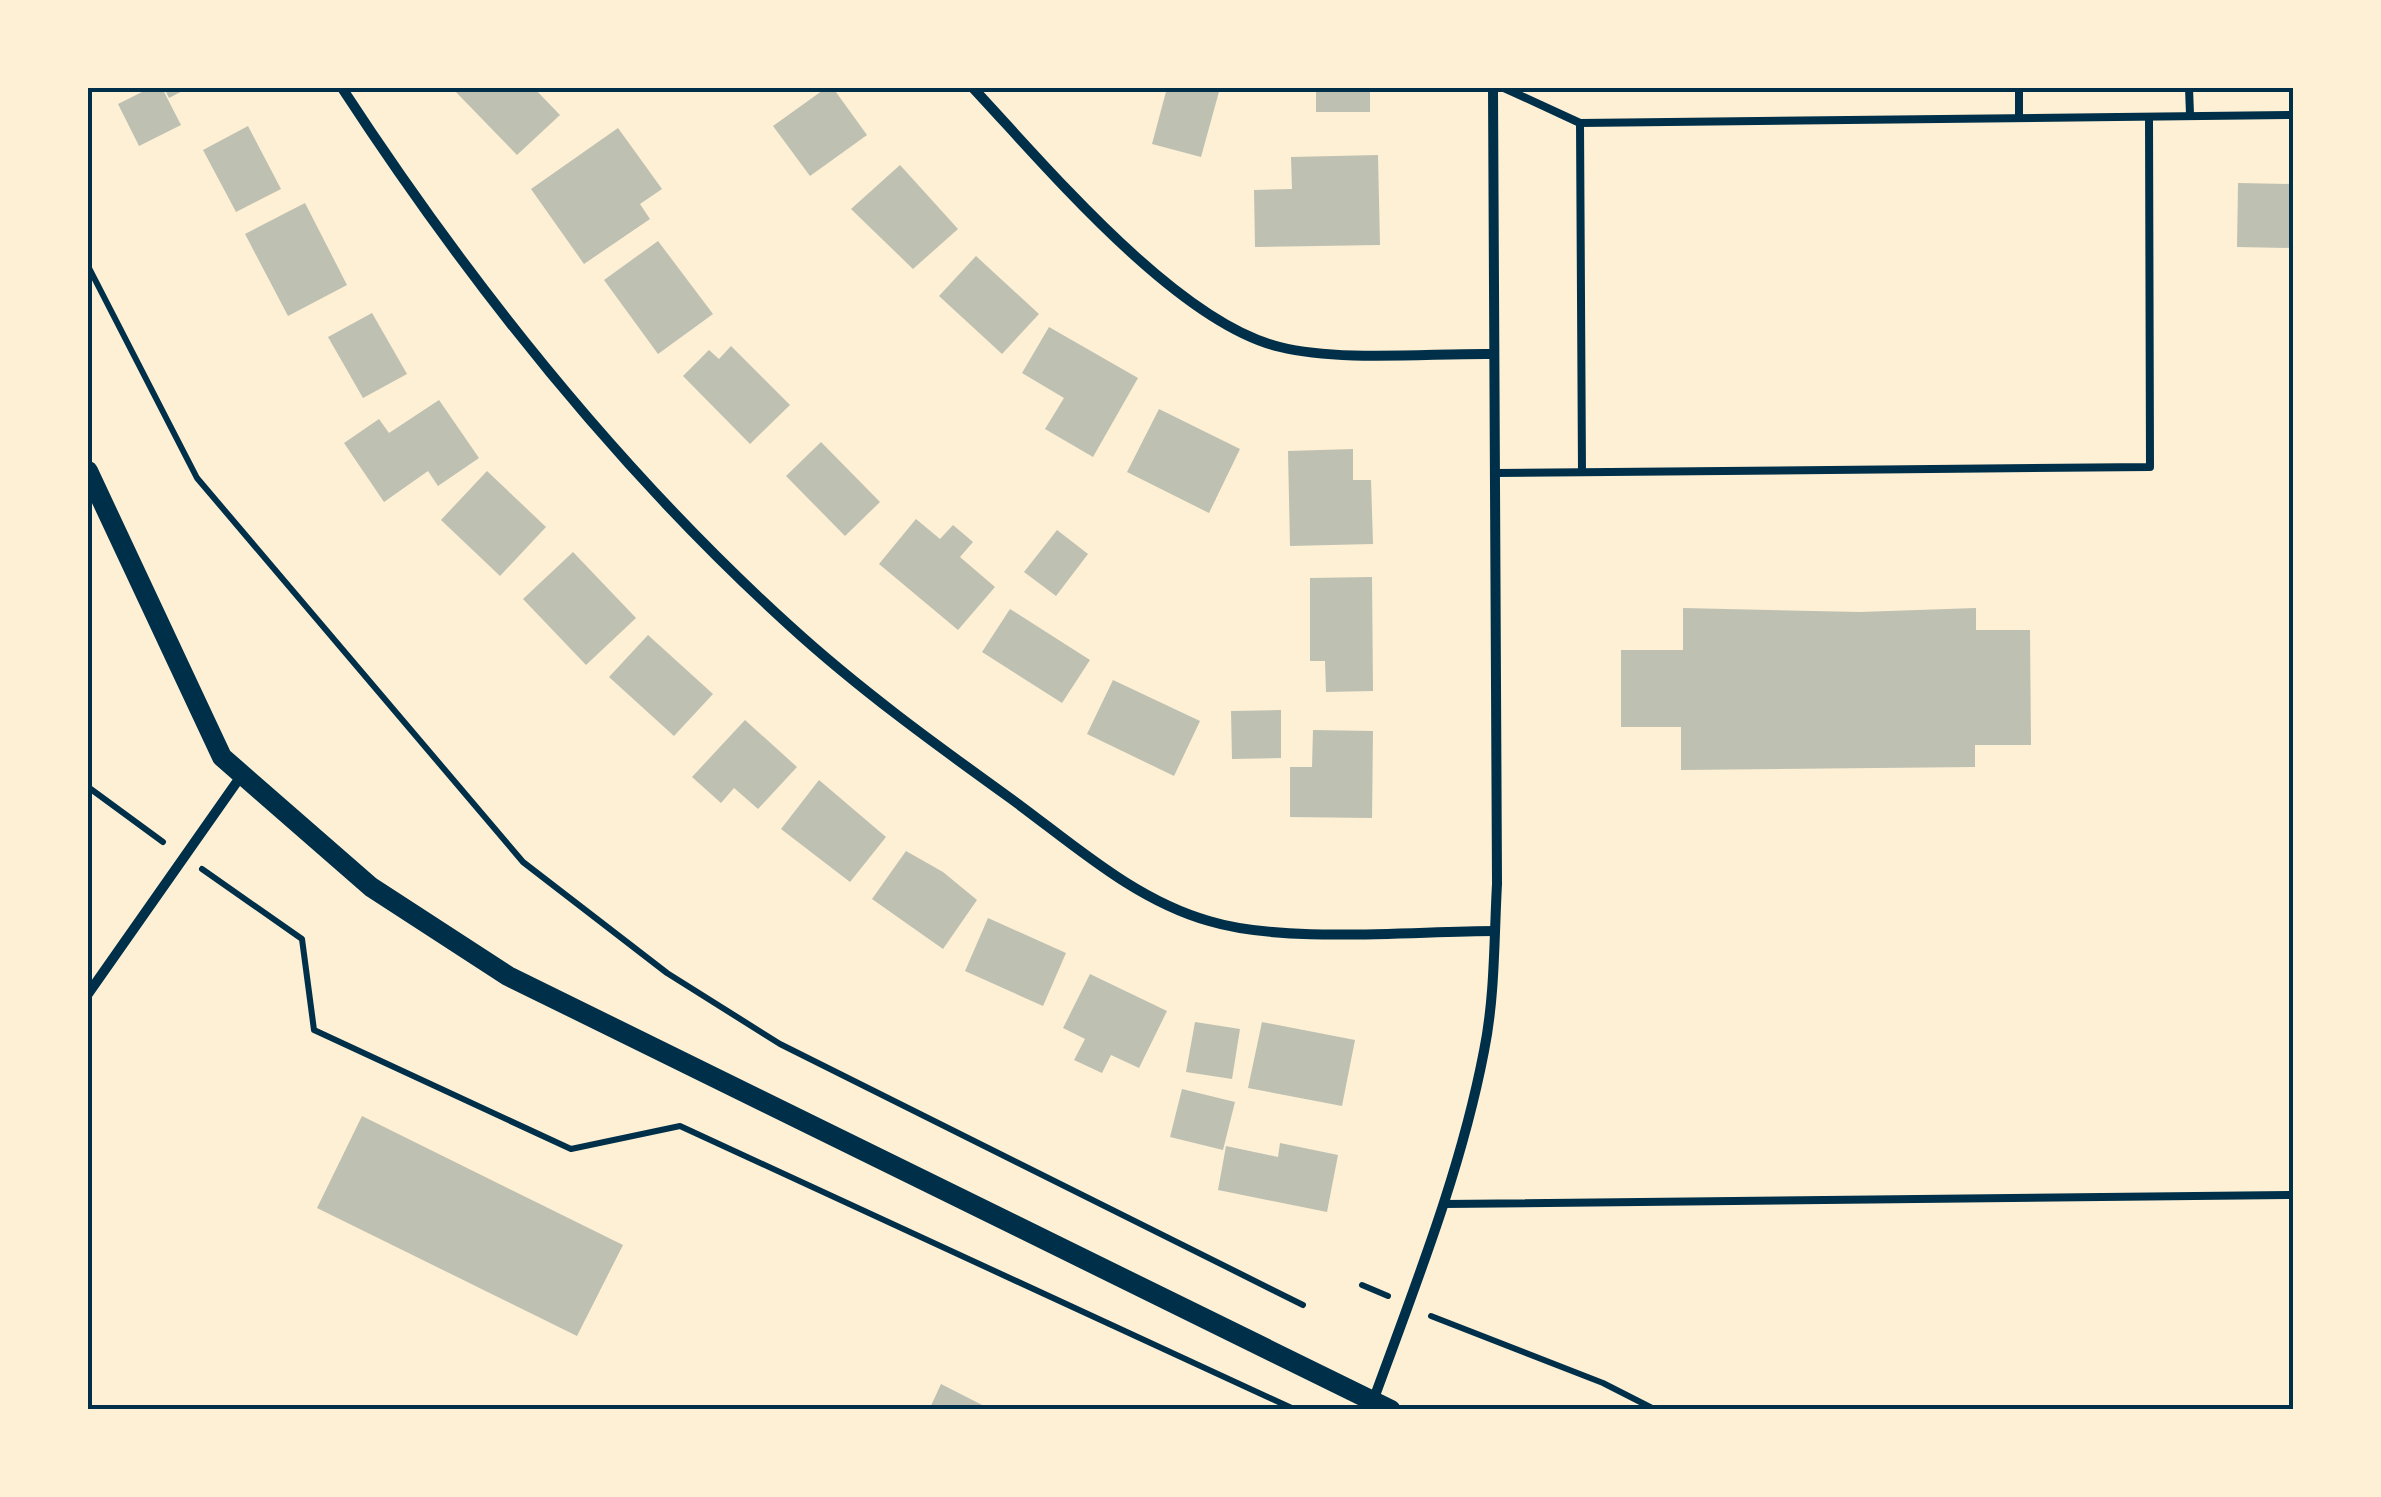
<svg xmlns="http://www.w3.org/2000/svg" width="2381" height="1497" font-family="Merriweather,serif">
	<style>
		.building { fill: #bec0b2 }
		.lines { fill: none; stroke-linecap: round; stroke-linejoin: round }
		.path { stroke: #003049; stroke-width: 6 }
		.service { stroke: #003049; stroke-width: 8 }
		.minor { stroke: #003049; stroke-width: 10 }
		.secondary { stroke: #003049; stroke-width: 20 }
		.neatline { fill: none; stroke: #003049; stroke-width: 4 }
	</style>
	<rect width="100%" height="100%" fill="#fdf0d5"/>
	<!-- building -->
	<g class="building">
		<polygon points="150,88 162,88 181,125 139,146 118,104"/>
		<polygon points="164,88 188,88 169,98"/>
		<polygon points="452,88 534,88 560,115 517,155"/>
		<polygon points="826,88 833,88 867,135 810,176 773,126"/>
		<polygon points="1167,88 1220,88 1201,157 1152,144"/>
		<rect x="1316" y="88" width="54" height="24"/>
		<polygon points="248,126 281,189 236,212 203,150"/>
		<polygon points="618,128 662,189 640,204 650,219 584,264 531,189"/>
		<polygon points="1378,155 1380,245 1255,247 1254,190 1292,189 1291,157"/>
		<polygon points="900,165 958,229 913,269 851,209"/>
		<polygon points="2238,183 2294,184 2294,248 2237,247"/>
		<polygon points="305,203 347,285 288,316 245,234"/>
		<polygon points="658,241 713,314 658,354 604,280"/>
		<polygon points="976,256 1039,314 1002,354 939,296"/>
		<polygon points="372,313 407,374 363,398 328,337"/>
		<polygon points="1049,327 1138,378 1093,457 1045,429 1064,398 1022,373"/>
		<polygon points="731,346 790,405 750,444 683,376 709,350 719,359"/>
		<polygon points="439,400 479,458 438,486 428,471 384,502 344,443 379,419 389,433"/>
		<polygon points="1159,409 1240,449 1209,513 1127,472"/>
		<polygon points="821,442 880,502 845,536 786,476"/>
		<polygon points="1353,449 1353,480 1371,480 1373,544 1290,546 1288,451"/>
		<polygon points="487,471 546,527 500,576 441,520"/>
		<polygon points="916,519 940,539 953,525 973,542 960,557 995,587 958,630 879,564"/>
		<polygon points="1057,530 1088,554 1056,596 1024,572"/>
		<polygon points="573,552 636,618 586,665 523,599"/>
		<polygon points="1372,577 1373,691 1326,692 1325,661 1310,661 1310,578"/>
		<polygon points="1683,608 1860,612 1976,608 1976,630 2030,630 2031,745 1975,745 1975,767 1681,770 1681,727 1621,727 1621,650 1683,650"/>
		<polygon points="1010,609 1090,660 1062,703 982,652"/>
		<polygon points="648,635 713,694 674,736 609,677"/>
		<polygon points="1113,680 1200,721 1174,776 1087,734"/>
		<polygon points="1281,710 1281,758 1232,759 1231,711"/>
		<polygon points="745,720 797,767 758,809 734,788 721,803 692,777"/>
		<polygon points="1313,730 1373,731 1372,818 1290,817 1290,767 1312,767"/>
		<polygon points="819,780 886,837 850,882 781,829"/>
		<polygon points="906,851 943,872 977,900 943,949 872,899"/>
		<polygon points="988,918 1066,953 1043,1006 965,971"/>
		<polygon points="1090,974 1167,1011 1139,1068 1111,1055 1102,1073 1074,1060 1085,1039 1063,1028"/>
		<polygon points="1195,1022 1240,1029 1232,1079 1186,1072"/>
		<polygon points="1262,1022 1355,1040 1342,1106 1248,1088"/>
		<polygon points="1182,1089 1235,1102 1223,1150 1170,1137"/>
		<polygon points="362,1116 623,1245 577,1336 317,1208"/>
		<polygon points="1280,1143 1338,1155 1327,1212 1218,1190 1226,1146 1278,1157"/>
		<polygon points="941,1384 992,1410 929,1410"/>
	</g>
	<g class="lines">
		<!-- path -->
		<g class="path">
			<polyline points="88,266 197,478 523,862 667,973 780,1044 1303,1305"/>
			<polyline points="88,787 163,842"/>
			<polyline points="202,869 302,939 314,1030 571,1149 680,1126 1296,1410"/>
			<polyline points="1362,1285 1388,1296"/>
			<polyline points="1431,1316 1603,1383 1656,1410"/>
		</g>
		<!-- service -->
		<g class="service">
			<polyline points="1504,88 1580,123 2294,115"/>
			<polyline points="2189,88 2190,114"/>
			<polyline points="2019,118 2019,88"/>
			<polyline points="1580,123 1582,472"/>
			<polyline points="1495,473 2150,467 2149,117"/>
			<polyline points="1444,1204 2294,1195"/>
		</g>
		<!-- minor -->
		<g class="minor">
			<path d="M 342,88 C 470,284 616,468 790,626 C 859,689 935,744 1010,798 C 1072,843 1134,900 1209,921 C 1285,944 1412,931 1495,931"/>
			<path d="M 973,88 C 1046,166 1177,323 1280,347 C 1340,362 1431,353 1494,354"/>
			<polyline points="88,994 241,776"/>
			<path d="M 1373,1401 C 1415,1286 1461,1171 1484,1051 C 1495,997 1494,939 1497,884 L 1493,88"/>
		</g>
		<!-- secondary -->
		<polyline class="secondary" points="88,471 222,757 371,887 508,976 1391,1410"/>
	</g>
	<!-- border -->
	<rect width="2381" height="1497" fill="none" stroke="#fdf0d5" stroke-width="180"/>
	<rect x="90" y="90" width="2201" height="1317" class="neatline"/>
</svg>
